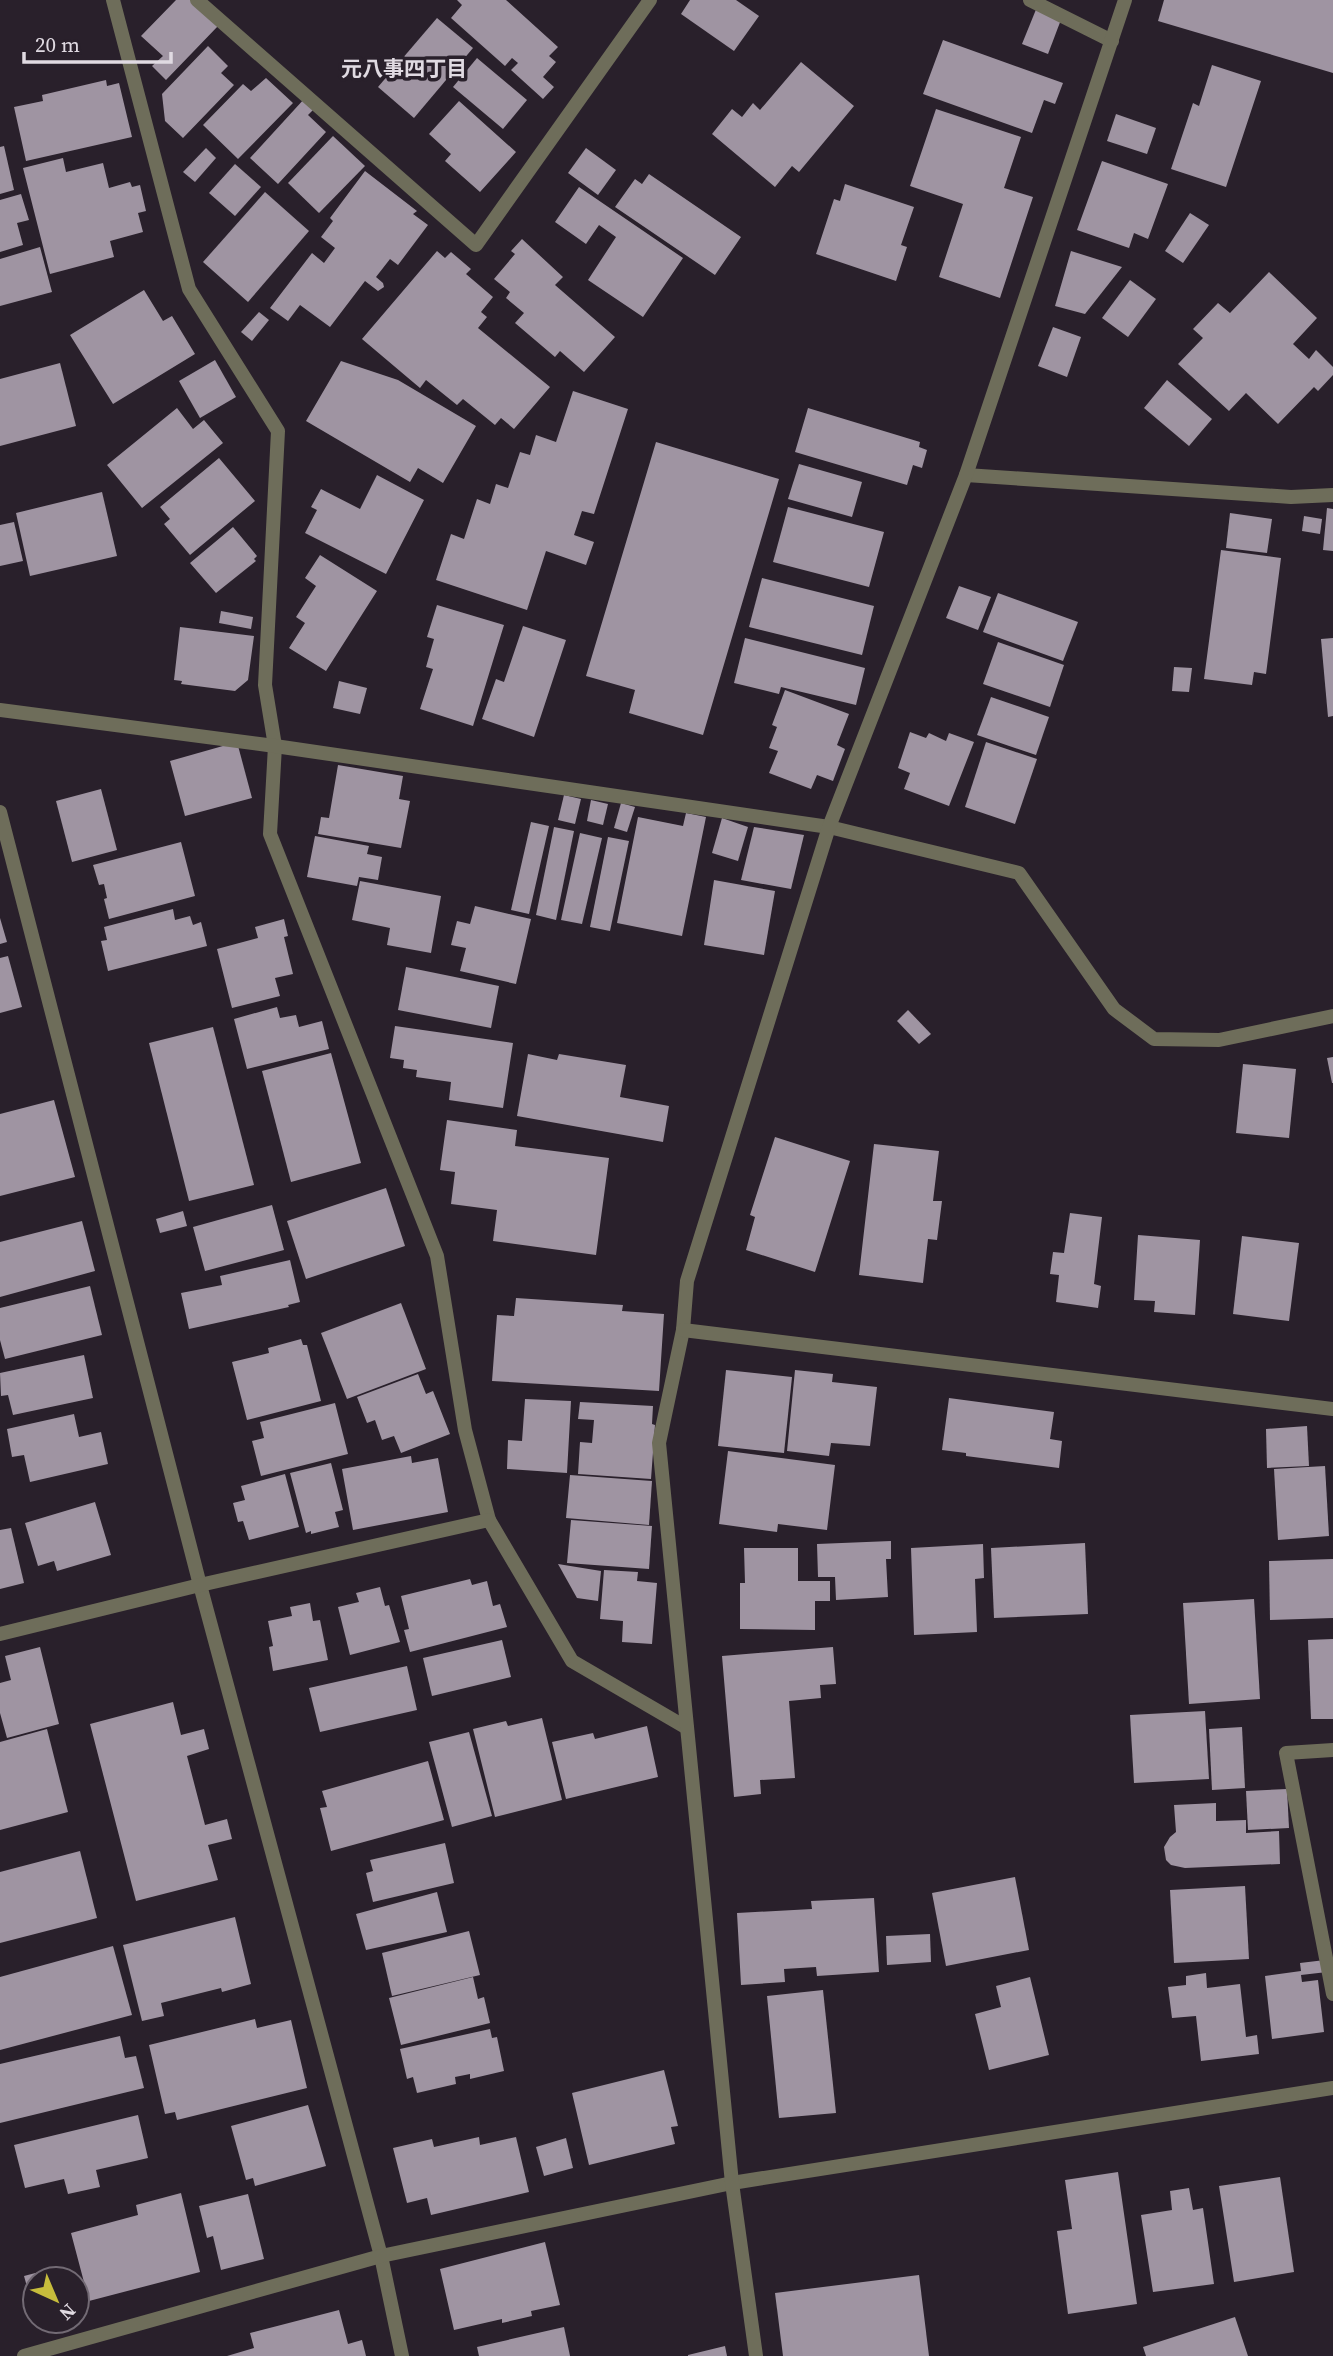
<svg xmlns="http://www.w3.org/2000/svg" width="1333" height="2356" font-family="'Source Serif 4','Noto Sans JP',serif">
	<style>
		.building { fill: #9f94a2 }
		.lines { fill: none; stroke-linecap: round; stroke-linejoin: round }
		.minor { stroke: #6e6d5a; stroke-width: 14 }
		.tertiary { stroke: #6e6d5a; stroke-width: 14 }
		.labels { text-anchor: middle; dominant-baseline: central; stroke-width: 7; stroke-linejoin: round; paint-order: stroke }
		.neighbourhood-label { font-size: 21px; font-weight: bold; fill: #e0dae2; stroke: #29202b }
	</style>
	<rect width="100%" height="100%" fill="#29202b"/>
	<!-- building -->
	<g class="building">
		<polygon points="176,0 191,0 218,26 166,80 152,66 163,56 141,36"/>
		<polygon points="457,0 506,0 558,47 549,56 556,62 543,77 554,87 543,99 511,70 518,63 512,58 505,66 451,18 462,5"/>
		<polygon points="690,0 736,0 759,16 734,51 681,14"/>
		<polygon points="1164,0 1333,0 1333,73 1158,21"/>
		<polygon points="1037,7 1062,17 1048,54 1022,44"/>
		<polygon points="437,18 473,48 414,118 378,87"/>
		<polygon points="943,40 1063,83 1055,104 1044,100 1032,133 923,94"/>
		<polygon points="208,46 228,66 221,73 234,85 183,138 165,121 162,94"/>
		<polygon points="477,58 527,100 503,129 453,87"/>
		<polygon points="801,62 854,106 799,172 792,166 775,187 712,134 732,109 742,117 753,103 760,110"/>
		<polygon points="1212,65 1261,81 1226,187 1171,169 1193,103 1199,106"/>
		<polygon points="266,78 293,103 238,159 203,125 243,84 251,91"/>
		<polygon points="106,80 107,86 119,83 132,137 26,161 14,107 43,101 42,95"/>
		<polygon points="305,98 316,107 308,115 326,132 278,184 250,158"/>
		<polygon points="459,101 516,152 480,192 445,161 451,154 429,134"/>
		<polygon points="936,109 1021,137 1004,188 1033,197 1000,298 939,277 963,204 910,186"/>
		<polygon points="1116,114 1156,128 1147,154 1107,141"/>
		<polygon points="333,136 365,166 319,213 288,183"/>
		<polygon points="4,146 14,190 0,194 0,147"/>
		<polygon points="206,148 216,158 195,182 183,172"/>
		<polygon points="586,148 616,170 598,195 568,173"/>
		<polygon points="63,158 66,172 103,163 109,188 130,182 132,187 140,185 146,211 138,213 143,232 110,241 114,257 50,274 23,168"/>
		<polygon points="1102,161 1168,184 1148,239 1134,233 1129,248 1077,230"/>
		<polygon points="235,164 261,187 235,216 209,193"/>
		<polygon points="365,171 417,211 413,214 428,225 398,265 390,259 376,277 383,283 384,287 378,291 365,281 330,327 300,305 288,321 270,308 312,253 324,263 335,248 321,237 333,221 330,218"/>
		<polygon points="649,174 741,237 715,275 615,207 635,179 642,184"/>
		<polygon points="845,184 914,207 901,245 907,247 896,281 816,254 834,199 840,201"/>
		<polygon points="579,187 683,258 643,317 588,280 616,237 599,225 586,244 555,222"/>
		<polygon points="265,192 309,231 248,302 203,262"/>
		<polygon points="21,194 29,220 17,223 23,245 0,252 0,200"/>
		<polygon points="1190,213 1209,225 1183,263 1165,251"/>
		<polygon points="522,239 563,277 555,285 615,337 584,372 560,351 555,357 515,323 524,313 506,298 510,292 494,279 515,254 511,251"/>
		<polygon points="40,247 52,292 0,306 0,259"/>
		<polygon points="437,251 445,258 451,252 471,269 466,274 493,297 481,312 487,317 478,328 550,387 514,429 501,418 495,425 463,399 457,405 426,380 420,388 362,339"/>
		<polygon points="1071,251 1122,267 1085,314 1055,306"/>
		<polygon points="1269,272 1317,318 1293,344 1309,359 1316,350 1333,367 1333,375 1318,391 1314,387 1278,424 1246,393 1229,411 1178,364 1203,338 1193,329 1218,303 1230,313"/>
		<polygon points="1130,280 1156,299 1128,337 1102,318"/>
		<polygon points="144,290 163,321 172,316 195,354 113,404 70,335"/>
		<polygon points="259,312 269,320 252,341 241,332"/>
		<polygon points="1053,327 1081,337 1067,377 1038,366"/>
		<polygon points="215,360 236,397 200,418 179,381"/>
		<polygon points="341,361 398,380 476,426 443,483 418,468 410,482 306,421"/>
		<polygon points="60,363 76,426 0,446 0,379"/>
		<polygon points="1167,380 1212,419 1189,446 1144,408"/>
		<polygon points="573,391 628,409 594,514 582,511 574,535 594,542 586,565 546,551 527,610 436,580 451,534 464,539 477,499 490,504 496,484 508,488 520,452 530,455 536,435 556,442"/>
		<polygon points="177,408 193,429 204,420 223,443 142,508 107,465"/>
		<polygon points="808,408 920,442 919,447 927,450 922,468 913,465 907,485 795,452"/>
		<polygon points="656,442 779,479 703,735 629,713 635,690 586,676"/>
		<polygon points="219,458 255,501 190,555 164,524 170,519 160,507"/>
		<polygon points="799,464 862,482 852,517 788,499"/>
		<polygon points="377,475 424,500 386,574 305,533 317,510 311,507 321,489 360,509"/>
		<polygon points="102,492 117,556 30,576 16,513"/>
		<polygon points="788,507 884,532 869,587 773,562"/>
		<polygon points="1327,508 1333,509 1333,551 1323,550"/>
		<polygon points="1230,513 1272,519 1267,553 1226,548"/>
		<polygon points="1304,516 1322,519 1320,534 1302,531"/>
		<polygon points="14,522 23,561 0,566 0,525"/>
		<polygon points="233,527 257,556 254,559 256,561 216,593 190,563"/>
		<polygon points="1221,550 1281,558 1266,674 1254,672 1252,685 1204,679"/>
		<polygon points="320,555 377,591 326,671 289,648 305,623 296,617 316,586 305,578"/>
		<polygon points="762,578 874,606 862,655 749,627"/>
		<polygon points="959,586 991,597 978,630 946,618"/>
		<polygon points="998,593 1078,622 1063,661 983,632"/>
		<polygon points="437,605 504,625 473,726 420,709 433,669 426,667 434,639 427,637"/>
		<polygon points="221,611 253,617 251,629 219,623"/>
		<polygon points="523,626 566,640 534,737 482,719 496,679 504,682"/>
		<polygon points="180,627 254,636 248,680 235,691 181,684 182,681 174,680"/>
		<polygon points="745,638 865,668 856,705 781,687 779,694 734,683"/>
		<polygon points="1333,638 1333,716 1328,717 1321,639"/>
		<polygon points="998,642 1064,665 1050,707 983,684"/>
		<polygon points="1174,667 1192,668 1189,692 1172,691"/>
		<polygon points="339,681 367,688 360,714 333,708"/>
		<polygon points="785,690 849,714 837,745 845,749 833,781 817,775 811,789 769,773 778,751 769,748 777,727 772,725"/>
		<polygon points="991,697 1049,717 1036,755 977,735"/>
		<polygon points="910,732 926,738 929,733 946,741 949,733 974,742 949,806 904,789 910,773 898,768"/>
		<polygon points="237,742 252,798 185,816 170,761"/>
		<polygon points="986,742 1037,759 1015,824 965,807"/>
		<polygon points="338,765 403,776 399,799 410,801 401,848 318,834 321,817 329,818"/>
		<polygon points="101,789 117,850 72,862 56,801"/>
		<polygon points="564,795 581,799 575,824 558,820"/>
		<polygon points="591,800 608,804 603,825 587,821"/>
		<polygon points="621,803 635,807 627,832 614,828"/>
		<polygon points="686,813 706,817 682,936 617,923 638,817 683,826"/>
		<polygon points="722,818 748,827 738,861 712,853"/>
		<polygon points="531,822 549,826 529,914 511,910"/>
		<polygon points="554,827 574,831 556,920 536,915"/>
		<polygon points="754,827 804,835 791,889 741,880"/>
		<polygon points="580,833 602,838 582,924 561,920"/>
		<polygon points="315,836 369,846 367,854 382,857 378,880 359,877 357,886 307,877"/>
		<polygon points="608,837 629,841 610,931 590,927"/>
		<polygon points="181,842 195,896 109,919 104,899 107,898 104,884 99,885 93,865"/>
		<polygon points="714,880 775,891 764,955 704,945"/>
		<polygon points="360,881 441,896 431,953 387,945 390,928 352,920"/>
		<polygon points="475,906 531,919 516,984 460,971 466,948 451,945 457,921 470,924"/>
		<polygon points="173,909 175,920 190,916 193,925 201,922 207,946 108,971 101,941 107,940 104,927"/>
		<polygon points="0,918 7,942 0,944"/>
		<polygon points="284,919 288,936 284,937 293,974 275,978 280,996 232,1008 217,949 258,938 255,927"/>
		<polygon points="8,956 22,1007 0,1013 0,958"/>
		<polygon points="406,967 499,986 491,1028 398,1010"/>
		<polygon points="277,1007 280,1018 296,1015 299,1027 322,1021 329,1049 247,1069 234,1019"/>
		<polygon points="908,1010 931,1034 919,1044 897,1021"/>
		<polygon points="395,1026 513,1043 503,1108 449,1100 451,1082 416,1077 417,1070 403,1068 404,1060 390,1058"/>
		<polygon points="213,1027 254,1185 189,1201 149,1043"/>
		<polygon points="331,1053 361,1163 291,1182 262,1071"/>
		<polygon points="528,1054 557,1060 559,1054 626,1065 620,1097 669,1106 663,1142 517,1116"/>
		<polygon points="1333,1057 1333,1083 1332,1083 1327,1058"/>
		<polygon points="1243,1064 1296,1069 1289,1138 1236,1133"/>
		<polygon points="54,1100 75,1177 0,1196 0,1114"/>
		<polygon points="447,1120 517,1130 515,1146 609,1158 596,1255 493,1241 497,1210 451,1204 455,1172 440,1170"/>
		<polygon points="775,1137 850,1161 815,1272 746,1250 755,1217 750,1215"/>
		<polygon points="874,1144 939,1151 933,1201 942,1201 937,1240 928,1239 923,1283 859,1275"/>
		<polygon points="386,1188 405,1246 306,1279 287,1221"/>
		<polygon points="272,1205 284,1250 205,1271 193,1227"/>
		<polygon points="183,1211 187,1226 160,1233 156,1219"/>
		<polygon points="1070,1213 1102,1217 1094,1284 1101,1286 1098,1308 1056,1302 1059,1275 1050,1274 1053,1252 1064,1253"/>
		<polygon points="82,1221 95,1271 0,1297 0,1242"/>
		<polygon points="1138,1235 1200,1240 1195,1315 1154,1312 1155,1301 1134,1300"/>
		<polygon points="1242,1236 1299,1243 1289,1321 1233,1314"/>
		<polygon points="290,1260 300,1302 288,1305 289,1307 189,1329 181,1293 222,1285 220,1276"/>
		<polygon points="90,1286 102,1335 5,1359 0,1340 0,1308"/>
		<polygon points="516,1298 623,1305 622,1311 664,1314 659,1391 492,1381 497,1315 514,1316"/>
		<polygon points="401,1303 426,1369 347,1399 321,1333"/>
		<polygon points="301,1339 303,1345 307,1345 321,1401 247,1420 232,1362 269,1353 268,1348"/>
		<polygon points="84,1355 93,1398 13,1415 8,1395 1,1396 0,1373"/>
		<polygon points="726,1370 792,1377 784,1453 718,1446"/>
		<polygon points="795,1370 833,1374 832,1382 877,1387 870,1446 831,1443 829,1456 787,1451"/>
		<polygon points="418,1374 426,1394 433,1391 450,1434 401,1453 394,1436 382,1440 375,1420 367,1423 357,1397"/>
		<polygon points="949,1398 1054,1412 1050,1439 1062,1441 1059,1468 966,1456 966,1453 942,1450"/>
		<polygon points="525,1399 571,1401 567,1473 507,1469 508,1440 522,1441"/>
		<polygon points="580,1402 653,1406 652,1424 655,1425 651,1479 578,1474 580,1442 592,1443 594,1420 578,1419"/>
		<polygon points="335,1403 348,1454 261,1476 252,1441 264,1438 260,1422"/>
		<polygon points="74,1414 79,1437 101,1432 108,1464 30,1482 24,1455 12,1457 7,1429"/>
		<polygon points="1307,1426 1309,1466 1267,1468 1266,1429"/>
		<polygon points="728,1451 835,1465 827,1530 778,1524 777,1532 719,1524"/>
		<polygon points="411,1456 412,1463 438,1458 448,1512 353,1530 342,1469"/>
		<polygon points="331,1463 343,1510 335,1512 339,1527 311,1534 311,1531 306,1533 290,1473"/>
		<polygon points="1325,1466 1329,1536 1278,1540 1274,1469"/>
		<polygon points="285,1474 299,1527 249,1540 243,1521 238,1522 233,1503 245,1500 241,1486"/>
		<polygon points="570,1475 652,1481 649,1525 566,1518"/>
		<polygon points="95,1502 111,1555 57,1571 54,1561 38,1566 25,1523"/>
		<polygon points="571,1520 652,1526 649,1569 567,1563"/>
		<polygon points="11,1528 24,1583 0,1589 0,1530"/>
		<polygon points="891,1541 891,1559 886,1559 888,1597 836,1600 835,1577 818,1577 817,1544"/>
		<polygon points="1085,1543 1088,1614 994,1618 991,1548"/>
		<polygon points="983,1544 984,1578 975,1579 977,1632 914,1635 911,1548"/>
		<polygon points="744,1548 798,1548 798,1581 830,1581 830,1601 815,1601 815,1630 740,1629 740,1583 745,1583"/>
		<polygon points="1333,1559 1333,1618 1270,1620 1269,1561"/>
		<polygon points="558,1564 601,1571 598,1601 577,1598"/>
		<polygon points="604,1570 638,1572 637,1581 657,1583 652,1644 622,1642 623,1621 600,1619"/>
		<polygon points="470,1579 472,1585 487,1581 493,1606 500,1604 507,1627 410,1652 404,1630 409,1629 401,1596"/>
		<polygon points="380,1587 385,1606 389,1605 400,1642 350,1655 338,1607 359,1602 356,1593"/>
		<polygon points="1254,1599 1260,1699 1189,1704 1183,1603"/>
		<polygon points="310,1603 313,1621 320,1620 328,1660 273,1671 269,1647 273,1646 268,1621 292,1616 290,1607"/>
		<polygon points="1333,1639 1333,1719 1311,1719 1308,1640"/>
		<polygon points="502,1640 511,1677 432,1696 423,1658"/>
		<polygon points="40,1647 59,1724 7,1738 0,1713 0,1683 11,1680 5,1656"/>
		<polygon points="833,1647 836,1684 820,1685 821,1698 789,1701 795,1778 760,1780 761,1794 734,1797 722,1656"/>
		<polygon points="407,1666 417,1710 320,1732 309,1688"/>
		<polygon points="173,1702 181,1735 204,1729 209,1749 187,1756 205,1825 227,1819 232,1839 208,1845 218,1880 136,1901 90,1724"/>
		<polygon points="1205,1711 1209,1779 1134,1783 1130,1715"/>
		<polygon points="542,1718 562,1800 495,1817 473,1729 506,1721 508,1726"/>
		<polygon points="647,1726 658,1777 566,1799 552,1742 593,1733 595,1739"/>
		<polygon points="1242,1727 1245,1788 1212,1790 1209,1729"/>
		<polygon points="47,1729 68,1812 0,1830 0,1742"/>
		<polygon points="469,1732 492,1816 452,1827 429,1742"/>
		<polygon points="428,1761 444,1820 331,1851 320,1808 327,1807 322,1791"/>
		<polygon points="1287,1789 1289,1828 1248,1830 1246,1791"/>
		<polygon points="1216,1803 1216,1821 1246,1820 1246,1833 1279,1831 1280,1864 1185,1868 1171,1865 1166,1860 1164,1847 1170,1837 1176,1832 1174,1805"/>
		<polygon points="445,1843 454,1883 373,1902 366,1873 373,1871 370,1860"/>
		<polygon points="80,1851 97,1918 0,1943 0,1872"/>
		<polygon points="1015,1877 1029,1950 946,1966 932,1893"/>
		<polygon points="1245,1886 1249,1959 1174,1963 1170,1890"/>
		<polygon points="437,1892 447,1932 366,1950 356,1914"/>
		<polygon points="874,1898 879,1972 817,1976 816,1967 784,1969 785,1982 741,1985 737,1913 812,1909 811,1901"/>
		<polygon points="235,1917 251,1984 222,1992 221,1988 161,2003 164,2016 142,2021 123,1945"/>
		<polygon points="469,1931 480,1975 392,1996 382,1953"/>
		<polygon points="930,1934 931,1962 887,1965 886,1936"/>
		<polygon points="113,1946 132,2015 0,2050 0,1977"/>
		<polygon points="1325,1960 1327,1972 1301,1975 1302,1982 1318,1980 1324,2032 1272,2039 1265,1976 1301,1971 1300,1963"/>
		<polygon points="1206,1973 1207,1988 1240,1984 1246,2037 1257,2035 1259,2054 1201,2061 1196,2016 1172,2018 1168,1987 1186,1985 1186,1976"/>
		<polygon points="473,1977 478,1999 484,1997 490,2023 401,2045 389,1998"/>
		<polygon points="1030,1977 1049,2055 989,2070 975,2014 1001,2007 996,1986"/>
		<polygon points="823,1990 836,2113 779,2118 767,1996"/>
		<polygon points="255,2019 257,2028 291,2020 307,2088 177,2120 175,2112 165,2114 149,2045"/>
		<polygon points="490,2029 492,2038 497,2037 504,2071 470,2079 470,2074 455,2077 456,2084 417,2093 413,2077 407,2079 400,2049"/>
		<polygon points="120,2036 125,2058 136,2056 144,2088 0,2123 0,2064"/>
		<polygon points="664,2070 678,2126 671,2127 675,2144 589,2165 572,2093"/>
		<polygon points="308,2105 326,2166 255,2186 253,2178 246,2180 231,2126"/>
		<polygon points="138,2115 148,2158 96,2170 100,2187 68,2194 64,2179 25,2188 14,2145"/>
		<polygon points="479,2137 480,2145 516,2137 529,2192 431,2215 427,2198 407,2203 393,2148 432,2139 434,2147"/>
		<polygon points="566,2138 573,2168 544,2176 536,2147"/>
		<polygon points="1118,2172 1137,2304 1068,2314 1057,2231 1072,2229 1065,2180"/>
		<polygon points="1280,2177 1294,2272 1234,2282 1219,2186"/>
		<polygon points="1189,2188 1193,2210 1203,2208 1214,2284 1153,2292 1141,2215 1172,2210 1170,2191"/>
		<polygon points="181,2193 200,2272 89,2301 71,2233 138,2215 136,2205"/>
		<polygon points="248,2194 264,2259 221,2270 213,2236 207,2238 199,2206"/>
		<polygon points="545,2242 560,2305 531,2311 532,2316 502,2323 502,2319 454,2330 440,2269"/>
		<polygon points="58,2267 61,2279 35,2279 35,2307 33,2308 24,2276"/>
		<polygon points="919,2275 929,2356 783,2356 775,2293"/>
		<polygon points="339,2310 348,2344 362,2340 366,2356 227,2356 254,2348 250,2333"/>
		<polygon points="1235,2317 1248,2356 1146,2356 1143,2347"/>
		<polygon points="564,2327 570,2356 479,2356 477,2347"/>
		<polygon points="725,2346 727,2356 688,2356 688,2355"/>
	</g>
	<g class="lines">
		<!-- minor -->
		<g class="minor">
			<polyline points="113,0 189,289 278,431 265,685 275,746 270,834 437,1256 465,1430 489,1520"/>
			<polyline points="197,0 476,245 650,0"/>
			<polyline points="1030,0 1112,41"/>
			<polyline points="966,475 1291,497 1333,495"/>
			<polyline points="0,710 275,746 829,827 1019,873 1114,1009 1154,1039 1219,1040 1333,1016"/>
			<polyline points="0,812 200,1585 381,2256 402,2356"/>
			<polyline points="0,1634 200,1585 489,1520 572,1661 687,1728"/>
			<polyline points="1333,1750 1286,1753 1333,1994"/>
			<polyline points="24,2356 381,2256 732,2183 1333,2088"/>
			<polyline points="756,2356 732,2183 659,1443 683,1330 687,1281 829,827 966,475 1125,0"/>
		</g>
		<!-- tertiary -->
		<polyline class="tertiary" points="683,1330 1333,1409"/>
	</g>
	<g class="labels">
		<!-- neighbourhood labels -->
		<g class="neighbourhood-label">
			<text x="404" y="68">元八事四丁目</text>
		</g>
	</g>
	<!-- north arrow -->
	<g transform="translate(56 2300) rotate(136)"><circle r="33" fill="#29202b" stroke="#726a74" stroke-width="2"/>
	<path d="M0-5L12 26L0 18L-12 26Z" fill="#c6bc3c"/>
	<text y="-10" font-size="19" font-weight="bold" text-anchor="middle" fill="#e0dae2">N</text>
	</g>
	<!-- scale -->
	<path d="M24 52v10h147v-10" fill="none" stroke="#e0dae2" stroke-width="3.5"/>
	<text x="35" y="52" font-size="21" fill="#e0dae2" stroke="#29202b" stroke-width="5" paint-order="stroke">20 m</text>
</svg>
